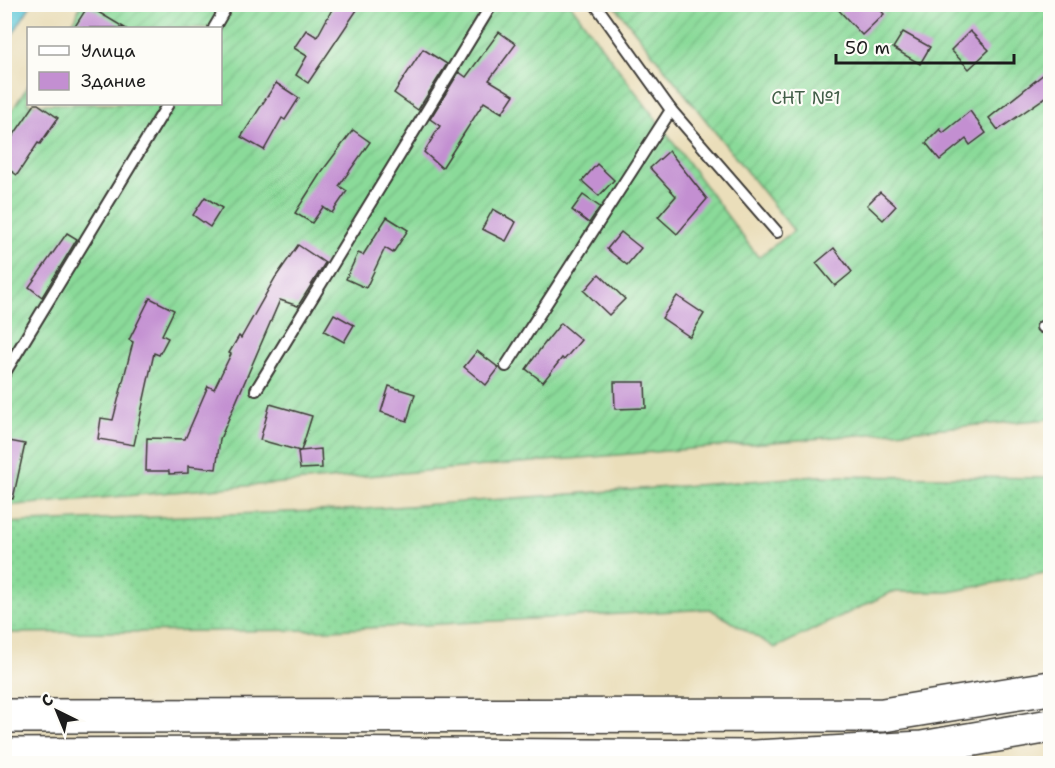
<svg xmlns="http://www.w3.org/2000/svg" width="1055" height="768" font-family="'Shantell Sans',sans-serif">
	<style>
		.grass { fill: url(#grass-dots); stroke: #537b5a; stroke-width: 1.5 }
		.garden { fill: url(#garden-furrows); stroke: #537b5a; stroke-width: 1.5 }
		.water { fill: #5ec8d8; stroke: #3d727a; stroke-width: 1.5 }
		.building { fill: #c38fd1 }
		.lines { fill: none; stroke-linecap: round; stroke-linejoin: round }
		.lane-casing { stroke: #3b3934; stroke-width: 14 }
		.primary-casing { stroke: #3b3934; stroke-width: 36 }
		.lane { stroke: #fff; stroke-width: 10 }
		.primary { stroke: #fff; stroke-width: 33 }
		.labels { text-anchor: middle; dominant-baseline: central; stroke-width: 4.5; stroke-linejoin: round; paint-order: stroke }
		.park-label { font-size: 18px; fill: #425e48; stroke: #fdfcf7 }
	</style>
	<defs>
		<pattern id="grass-dots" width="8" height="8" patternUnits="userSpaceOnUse" patternTransform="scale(1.5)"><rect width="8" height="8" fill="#8ada99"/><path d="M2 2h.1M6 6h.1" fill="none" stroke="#76ba83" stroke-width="1.8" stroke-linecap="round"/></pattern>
		<pattern id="garden-furrows" width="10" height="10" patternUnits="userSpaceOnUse" patternTransform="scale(1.5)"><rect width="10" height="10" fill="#8ada99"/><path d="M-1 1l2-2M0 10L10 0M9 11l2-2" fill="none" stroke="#76ba83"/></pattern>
	</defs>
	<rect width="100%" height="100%" fill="#fdfcf7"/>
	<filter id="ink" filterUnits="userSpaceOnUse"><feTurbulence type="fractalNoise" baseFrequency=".0167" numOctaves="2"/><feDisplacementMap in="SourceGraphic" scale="12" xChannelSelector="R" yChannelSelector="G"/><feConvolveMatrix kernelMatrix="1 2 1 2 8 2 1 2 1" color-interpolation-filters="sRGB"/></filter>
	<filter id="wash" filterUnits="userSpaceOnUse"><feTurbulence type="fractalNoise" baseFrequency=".008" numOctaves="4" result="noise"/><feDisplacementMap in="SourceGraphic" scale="24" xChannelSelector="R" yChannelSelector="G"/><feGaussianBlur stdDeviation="1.35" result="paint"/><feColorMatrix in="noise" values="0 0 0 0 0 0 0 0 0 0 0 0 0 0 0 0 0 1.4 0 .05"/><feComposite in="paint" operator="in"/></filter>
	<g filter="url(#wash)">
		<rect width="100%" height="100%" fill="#eadeba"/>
		<!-- grass -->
		<polygon class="grass" points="818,476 1050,478 1050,572 949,592 892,592 775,648 710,609 332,630 5,633 5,523 366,509"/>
		<!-- garden -->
		<polygon class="garden" points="80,5 571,5 758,257 794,231 614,5 1050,5 1050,419 5,506 5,121 28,86 28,104 220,104 220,28 68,28 76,18"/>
		<!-- water -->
		<polygon class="water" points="5,4 31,5 5,46 4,5"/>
		<g id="blocks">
			<!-- building -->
			<g class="building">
				<polygon points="335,4 361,4 308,83 296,75 307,56 294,48 306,30 317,37"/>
				<polygon points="833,4 875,4 884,14 862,35"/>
				<polygon points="88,6 125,28 74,28"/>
				<polygon points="970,31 989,50 969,69 951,50"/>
				<polygon points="499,32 516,44 489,80 514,95 502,113 484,102 442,168 424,152 440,126 430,119 459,72 466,77"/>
				<polygon points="903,32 930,47 920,64 893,48"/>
				<polygon points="423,49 447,64 418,110 394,93"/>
				<polygon points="1050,69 1050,94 998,130 989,118"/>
				<polygon points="276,83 299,98 285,120 282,118 264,150 241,137"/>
				<polygon points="35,104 38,104 58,118 40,144 38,143 17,175 4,166 4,149"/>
				<polygon points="970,111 986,133 970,145 966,139 940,160 926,143 940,129 943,133"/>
				<polygon points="353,130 370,142 339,186 347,191 332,213 323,207 312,223 295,213 320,174"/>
				<polygon points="669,151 707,199 677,234 658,217 676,196 650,168"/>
				<polygon points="597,164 614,180 599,196 582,181"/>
				<polygon points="880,192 896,206 883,220 867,205"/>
				<polygon points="583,195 600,207 589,223 572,210"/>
				<polygon points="205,197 222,208 210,227 193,215"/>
				<polygon points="493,209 516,222 506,241 482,229"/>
				<polygon points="387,217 408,230 393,253 385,248 366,288 346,279 358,253 363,255"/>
				<polygon points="621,232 641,248 627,265 607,249"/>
				<polygon points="67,233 77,239 42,297 29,287"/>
				<polygon points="298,245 325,263 298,306 280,300 220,439 216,469 188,466 188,473 169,474 169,471 146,471 147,438 185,439 208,386 214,389 231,354 229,353 239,336 241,338 275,278"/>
				<polygon points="834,248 852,272 835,286 816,263"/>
				<polygon points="599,274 625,299 609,315 584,291"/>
				<polygon points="677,296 704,314 690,337 662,318"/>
				<polygon points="150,298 174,310 162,335 168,338 159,355 154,353 134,445 98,439 101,418 113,420 133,342 129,340"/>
				<polygon points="334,314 354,325 344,342 324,331"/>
				<polygon points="561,323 581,340 564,360 562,358 543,382 526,369 541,348"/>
				<polygon points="477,351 499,368 486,385 464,367"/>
				<polygon points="614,382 645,382 646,408 615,409"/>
				<polygon points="389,386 415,394 407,421 381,412"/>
				<polygon points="270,404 312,416 301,451 321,449 322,468 300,469 298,452 300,451 260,440"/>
				<polygon points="4,440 25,444 13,499 4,498"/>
			</g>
		</g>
	</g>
	<g filter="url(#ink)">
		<use href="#blocks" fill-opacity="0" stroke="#3b3934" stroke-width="1.5"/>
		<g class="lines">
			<defs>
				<g id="lane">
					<polyline points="595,4 671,110 777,232"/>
					<polyline points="214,28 228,4"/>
					<polyline points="1042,327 1050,323"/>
					<polyline points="506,366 671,110"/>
					<polyline points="4,374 168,104"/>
					<polyline points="256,390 492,4"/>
				</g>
				<g id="primary">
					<polyline points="4,716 883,715 1050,688"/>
					<polyline points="4,755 276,754 755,757 922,748 1050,726"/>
				</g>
			</defs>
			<!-- lane casing -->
			<use href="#lane" class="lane-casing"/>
			<!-- primary casing -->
			<use href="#primary" class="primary-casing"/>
			<!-- lane -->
			<use href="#lane" class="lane"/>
			<!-- primary -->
			<use href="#primary" class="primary"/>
		</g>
	</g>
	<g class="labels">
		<!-- park labels -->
		<g class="park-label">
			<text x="806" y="98">СНТ №1</text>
		</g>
	</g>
	<!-- margin -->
	<rect width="1055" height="768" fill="none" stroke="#fdfcf7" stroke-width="24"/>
	<!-- legend -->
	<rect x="27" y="27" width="195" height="78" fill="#fdfcf7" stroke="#a3a29f" stroke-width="1.5"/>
	<rect x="39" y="46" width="30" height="9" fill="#ffffff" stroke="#a3a29f" stroke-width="1.5"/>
	<text x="81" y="57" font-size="18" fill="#1c1c1c">Улица</text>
	<rect x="39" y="72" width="30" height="18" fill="#c38fd1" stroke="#a3a29f" stroke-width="1.5"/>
	<text x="81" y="87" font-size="18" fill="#1c1c1c">Здание</text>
	<!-- north arrow -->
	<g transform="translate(57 711) rotate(317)" stroke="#fdfcf7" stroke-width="4.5" paint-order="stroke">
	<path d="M0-4.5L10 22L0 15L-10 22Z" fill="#1c1c1c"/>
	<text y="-9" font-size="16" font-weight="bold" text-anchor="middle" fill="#1c1c1c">С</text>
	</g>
	<!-- scale -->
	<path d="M836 54v9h178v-9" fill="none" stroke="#1c1c1c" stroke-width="3"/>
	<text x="845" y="54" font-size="18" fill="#1c1c1c" stroke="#fdfcf7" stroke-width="4.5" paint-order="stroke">50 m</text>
</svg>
